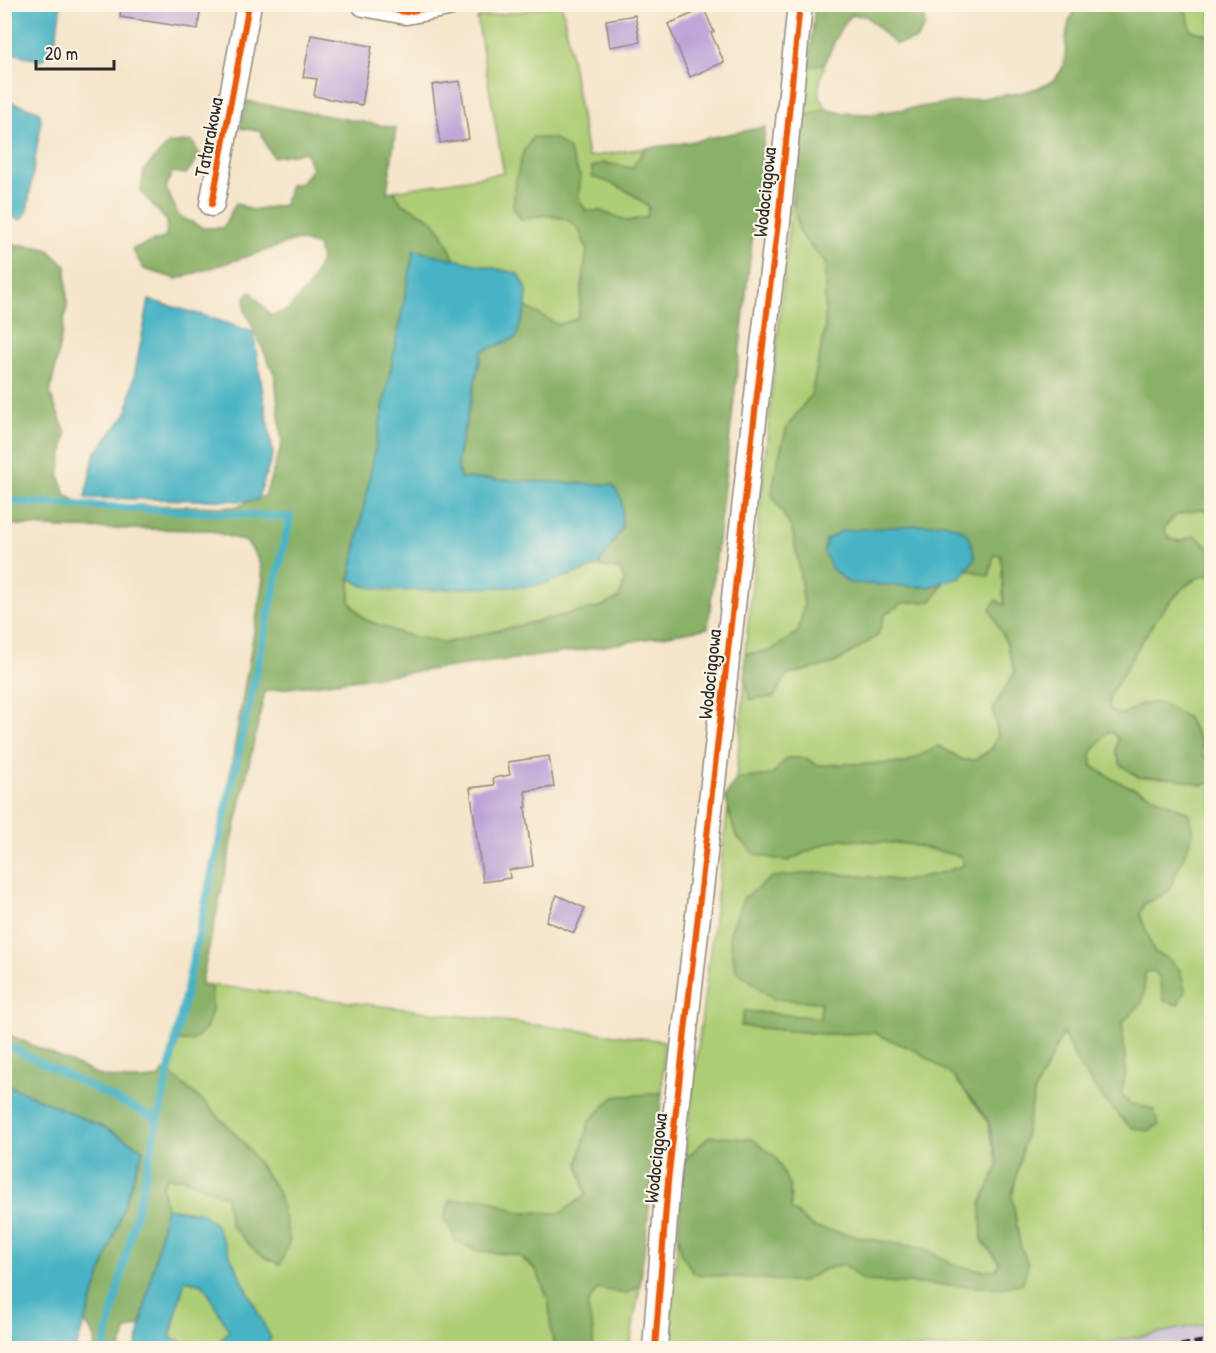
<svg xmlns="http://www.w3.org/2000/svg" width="1216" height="1353" font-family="'Patrick Hand',sans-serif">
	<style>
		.industrial { fill: #cbbfd5 }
		.green { fill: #aece76; stroke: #6c7c50; stroke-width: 1.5 }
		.forest { fill: #8ab167; stroke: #5a6e49; stroke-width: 1.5 }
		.water { fill: #46b3c4; stroke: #386f78; stroke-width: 1.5 }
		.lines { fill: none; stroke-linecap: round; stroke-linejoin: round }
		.stream { stroke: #46b3c4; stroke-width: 8 }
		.building { fill: #bca3d7 }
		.minor-casing { stroke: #90887a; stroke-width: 27 }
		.minor { stroke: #fff; stroke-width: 24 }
		.rail { stroke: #2b2b2b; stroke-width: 4.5; stroke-dasharray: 9 4.5; stroke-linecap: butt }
		.cycleway-casing { stroke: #fcf5e5; stroke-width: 10 }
		.cycleway { stroke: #e8590c; stroke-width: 6 }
		.labels { text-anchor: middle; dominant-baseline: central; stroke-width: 4.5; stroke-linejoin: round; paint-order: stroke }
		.street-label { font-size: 20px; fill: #2b2b2b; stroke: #fcf5e5 }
	</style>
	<rect width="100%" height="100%" fill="#fcf5e5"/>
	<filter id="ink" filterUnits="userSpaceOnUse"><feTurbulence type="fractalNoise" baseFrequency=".0167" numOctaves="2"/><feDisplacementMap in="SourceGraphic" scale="12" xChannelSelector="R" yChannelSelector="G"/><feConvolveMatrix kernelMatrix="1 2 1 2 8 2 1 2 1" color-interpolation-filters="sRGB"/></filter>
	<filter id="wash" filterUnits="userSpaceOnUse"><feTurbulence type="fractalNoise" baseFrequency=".008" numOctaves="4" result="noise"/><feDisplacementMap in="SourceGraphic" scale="24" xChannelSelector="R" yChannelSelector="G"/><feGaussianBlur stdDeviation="1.35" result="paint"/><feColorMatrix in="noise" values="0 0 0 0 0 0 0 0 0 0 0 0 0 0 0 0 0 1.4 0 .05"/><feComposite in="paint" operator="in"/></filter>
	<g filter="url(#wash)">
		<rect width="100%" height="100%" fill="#f5e5ca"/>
		<!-- industrial -->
		<polygon class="industrial" points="1211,1299 1211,1348 866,1348"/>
		<!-- green -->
		<g class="green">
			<path d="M 562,5 L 588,157 L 645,148 L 633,168 L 604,163 L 592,176 C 615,183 630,191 649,207 L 647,217 L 627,221 L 600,211 L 586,211 L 579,199 L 580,176 L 521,220 L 544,215 L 566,219 L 578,228 L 587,249 L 578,318 L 558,325 L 526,307 L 527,290 L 519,274 L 455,260 L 442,233 L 430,218 L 401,203 L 394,191 L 504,173 L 477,18 Z"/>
			<polygon points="1177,5 1211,5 1211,36 1191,30 1187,13"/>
			<path d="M 825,63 C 819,83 815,90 826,109 L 802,117 L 809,67 Z"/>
			<polygon points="792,195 800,234 825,262 825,330 811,395 787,427 776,467 773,495 792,529 799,566 804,605 798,632 770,651 745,654"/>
			<polygon points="1201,509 1211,513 1211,548 1195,536 1180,541 1169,539 1164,528 1176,515"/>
			<polygon points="994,555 1001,555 1004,606 990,609 1007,644 1015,672 993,709 998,735 991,749 975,760 963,760 939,746 905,763 817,765 806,758 772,775 736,779 745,679 750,699 773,697 787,675 835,663 877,636 885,614 903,603 932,601 944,582 961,578 967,569 989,576"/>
			<polygon points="598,566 621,570 624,582 619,598 603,606 444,643 402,634 364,619 350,602 350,578 363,586 536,586"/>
			<polygon points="1204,574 1211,575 1211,762 1203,756 1201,741 1186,717 1162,703 1142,704 1121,715 1109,710 1109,698 1136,650 1158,616 1184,587"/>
			<polygon points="1108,731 1114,734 1118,738 1116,752 1138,777 1176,778 1202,785 1211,783 1212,921 1208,932 1212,933 1211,1323 1078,1348 669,1348 678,1233 682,1255 801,1282 825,1269 845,1264 1003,1288 1028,1264 1020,1245 1012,1196 1035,1090 1064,1032 1080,1067 1129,1103 1121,1094 1126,1071 1122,1023 1143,1001 1145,972 1154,971 1159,977 1167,958 1154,952 1140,914 1144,904 1169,891 1146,793 1114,780 1092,766 1091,753"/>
			<polygon points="728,808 736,836 788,861 816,847 841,839 908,844 960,856 964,865 945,872 905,881 821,872 821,1018 745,1011 742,1026 823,1034 874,1033 917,1051 953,1076 987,1120 998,1166 981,1204 982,1240 999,1262 996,1270 976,1270 952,1264 925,1249 869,1239 813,1227 791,1209 790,1187 710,1136 684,1160"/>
			<polygon points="211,985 664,1041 662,1093 614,1097 578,1164 586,1195 561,1213 518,1212 485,1198 478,1251 518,1255 536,1270 549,1301 551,1332 555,1348 264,1348 271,1338 201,1213 166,1208 162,1186 167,1178 184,1178 226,1197 230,1224 257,1253 280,1265 278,1191 243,1142 206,1104 166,1070 174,1041 192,1041 212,1010"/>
			<polygon points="184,1280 203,1284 229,1331 218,1343 218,1348 183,1348 183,1342 170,1338"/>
			<polygon points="640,1286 629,1348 593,1348 593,1332 587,1305 598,1288 625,1293"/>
		</g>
		<!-- forest -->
		<g class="forest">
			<polygon points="815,4 922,5 925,26 916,40 895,44 866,16 852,15 840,29 825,63 809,67"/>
			<path d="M 1078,5 L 1177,5 L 1187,13 L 1191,30 L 1211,36 L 1212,513 L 1201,509 L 1176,515 L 1164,528 L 1169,539 L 1180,541 L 1195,536 L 1211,548 L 1211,575 C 1179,573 1138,646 1124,672 C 1119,679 1113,688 1110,696 C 1108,700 1109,705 1109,710 L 1121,715 L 1142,704 L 1162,703 L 1186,717 L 1201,741 L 1203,756 L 1211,762 L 1211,783 L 1202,785 L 1176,778 L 1138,777 L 1121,765 L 1116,752 L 1118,738 L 1114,734 L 1108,731 L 1091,753 L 1092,766 L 1114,780 L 1146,793 L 1189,813 L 1193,834 L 1169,891 L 1144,904 L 1140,914 L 1154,952 L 1167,958 L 1180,970 L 1185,990 L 1178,1005 L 1164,1001 L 1159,977 L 1154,971 L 1145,972 L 1143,1001 L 1122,1023 L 1126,1071 L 1121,1094 L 1129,1103 L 1153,1109 L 1159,1125 L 1148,1131 L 1130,1127 L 1101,1096 L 1080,1067 L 1063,1033 L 1035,1090 L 1012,1196 L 1020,1245 L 1028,1264 L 1023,1283 L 1003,1288 L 862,1281 L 844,1264 L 825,1269 L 801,1282 L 694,1274 L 682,1255 L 678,1233 L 684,1160 L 710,1136 L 752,1139 L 776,1157 L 790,1187 L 791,1209 L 813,1227 L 869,1239 L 925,1249 L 952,1264 L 976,1270 L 996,1270 L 999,1262 L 982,1240 L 981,1204 L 998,1166 L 988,1120 L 953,1076 L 917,1051 L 874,1033 L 823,1034 L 741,1026 L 744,1011 L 820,1018 L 821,1002 L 774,999 L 736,970 L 729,936 L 743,899 L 772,877 L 821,872 L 905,881 L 945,872 L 964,865 L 960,856 L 908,844 L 841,839 L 816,847 L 788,861 L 756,855 L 736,836 L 725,797 L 736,779 L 772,775 L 787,758 L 806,758 L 817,765 L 905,763 L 939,746 L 963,760 L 975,760 L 992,749 L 998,735 L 993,709 L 1015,672 L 1007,644 L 990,609 L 996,600 L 1004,605 L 1001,555 L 994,555 L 989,576 L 967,569 L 975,558 L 895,586 L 928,587 L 944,582 L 932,601 L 903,603 L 885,614 L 877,636 L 835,663 L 787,675 L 774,697 L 750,699 L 745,679 L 745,654 L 770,651 L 798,632 L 804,605 L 799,566 L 792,529 L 772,495 L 776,467 L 787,427 L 811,395 L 825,330 L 825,262 L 800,234 L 792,195 L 802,117 L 826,109 L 841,113 L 871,114 L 1025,92 C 1036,88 1051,85 1058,75 C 1067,64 1065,53 1066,39 C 1067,27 1070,15 1078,5 Z"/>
			<path d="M 246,101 L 396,128 L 387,192 L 394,191 L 401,203 L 430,218 L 442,233 L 455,260 L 414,251 L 350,578 L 350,602 L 364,619 L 402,634 L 445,643 L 603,606 L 619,598 L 624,582 L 621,570 L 598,566 L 622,528 L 613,485 L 460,478 L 457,462 L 482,351 L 516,338 L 526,307 L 558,325 L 578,318 L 587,249 L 578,228 L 566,219 L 544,215 L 521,220 L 513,207 L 516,180 L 523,152 L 533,137 L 555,139 L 568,149 L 580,176 L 579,199 L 586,211 L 600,211 L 628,221 L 647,217 L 649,207 C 630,191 615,183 592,177 L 592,167 L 604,163 L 632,168 L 645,148 L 673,145 L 765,127 L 708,628 L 576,651 L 265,691 L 201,984 L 211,985 L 212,1010 L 206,1029 L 192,1041 L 174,1041 L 215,862 L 263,579 L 258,559 L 247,542 L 208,530 L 61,528 L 5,524 L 4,243 L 46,248 L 66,266 L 67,306 L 50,394 L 66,433 L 59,475 L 66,495 L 81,504 L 235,507 L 265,496 L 282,444 L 275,376 L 245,310 L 245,297 L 251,292 L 271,316 L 288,310 L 310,285 L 321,260 L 318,246 L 298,240 L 177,279 L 144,269 L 132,249 L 166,237 L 167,221 L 141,192 L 144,170 L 168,144 L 192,141 L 200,155 L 186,174 L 172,172 L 166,188 L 179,216 L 203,228 L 223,228 L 236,203 L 252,210 L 284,205 L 290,185 L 301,183 L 312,169 L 306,152 L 273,157 L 266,145 L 261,131 L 240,128 Z"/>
			<polygon points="5,1033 101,1076 129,1080 144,1080 157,1078 166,1070 206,1104 243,1142 278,1191 290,1240 280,1265 257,1253 230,1224 226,1197 184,1178 167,1178 162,1186 166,1208 141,1325 126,1331 121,1348 94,1348 95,1338 85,1322 143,1149 107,1129 5,1084"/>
			<polygon points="662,1093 640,1286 625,1294 598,1288 587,1305 593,1332 593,1348 555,1348 551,1332 549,1301 536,1270 518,1255 478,1251 456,1241 444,1218 450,1201 485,1198 518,1212 561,1213 586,1195 578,1164 589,1121 614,1097"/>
		</g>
		<!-- water -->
		<g class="water">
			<polygon points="4,5 61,5 55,45 41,61 5,51"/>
			<polygon points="5,100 39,111 41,120 27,212 22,220 5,216"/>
			<polygon points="414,250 519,274 527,290 526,307 516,338 482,351 457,461 460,478 613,485 622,501 622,528 598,566 536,586 394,591 363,586 350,578"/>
			<polygon points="149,300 209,317 253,332 273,454 257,501 85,498 94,455 127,413"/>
			<path d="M 944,523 C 969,531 969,534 975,558 L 961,577 L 928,587 L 849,583 L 832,569 L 824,552 L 826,540 L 841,531 Z"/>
			<polygon points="5,1084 107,1129 143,1149 76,1348 5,1348"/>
			<polygon points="166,1208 201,1213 215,1224 271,1339 264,1348 218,1348 218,1343 229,1331 203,1284 185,1280 170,1337 183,1343 183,1348 136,1348"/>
		</g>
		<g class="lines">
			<!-- stream -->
			<g class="stream">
				<polyline points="4,501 290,517 158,1120"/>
				<polyline points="4,1044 158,1120 104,1348"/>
			</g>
		</g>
		<g id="blocks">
			<!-- building -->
			<g class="building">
				<polygon points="121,4 201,4 198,29 120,17"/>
				<polygon points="704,9 714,32 711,33 724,62 690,77 668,24"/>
				<polygon points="635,15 640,42 610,47 606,20"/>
				<polygon points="311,35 372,46 362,105 314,96 317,79 303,77"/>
				<polygon points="460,81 469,139 440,143 432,85"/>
				<polygon points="549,756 554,787 525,791 527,807 525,807 533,866 509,870 510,878 483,882 470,788 494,785 493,778 510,775 508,762"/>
				<polygon points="557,895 585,908 574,933 546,921"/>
			</g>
		</g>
	</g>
	<g filter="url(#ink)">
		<use href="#blocks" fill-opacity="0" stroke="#90887a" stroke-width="1.5"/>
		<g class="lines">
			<defs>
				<g id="minor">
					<polyline points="364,4 406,12 448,4"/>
					<polyline points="212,204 249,4"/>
					<polyline points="655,1348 668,1181 756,403 778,222 800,4"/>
				</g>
			</defs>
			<!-- minor casing -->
			<use href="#minor" class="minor-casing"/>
			<!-- minor -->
			<use href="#minor" class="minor"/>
			<!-- rail -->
			<polyline class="rail" points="1167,1348 1212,1340"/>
			<defs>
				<g id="cycleway">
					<polyline points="364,4 406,12 448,4"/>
					<polyline points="212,204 249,4"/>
					<polyline points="655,1348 668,1181 756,403 778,222 800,4"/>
				</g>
			</defs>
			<!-- cycleway casing -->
			<use href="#cycleway" class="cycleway-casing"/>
			<!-- cycleway -->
			<use href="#cycleway" class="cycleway"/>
		</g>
	</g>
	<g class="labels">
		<!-- street labels -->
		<g class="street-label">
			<text transform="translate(208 137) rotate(-79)">Tatarakowa</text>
			<text transform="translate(764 192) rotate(-84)">Wodociągowa</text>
			<text transform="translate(709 674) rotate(-84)">Wodociągowa</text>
			<text transform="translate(655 1158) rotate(-84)">Wodociągowa</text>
		</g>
	</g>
	<!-- margin -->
	<rect width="1216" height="1353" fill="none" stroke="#fcf5e5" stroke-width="24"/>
	<!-- scale -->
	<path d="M36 60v9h78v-9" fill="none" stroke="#2b2b2b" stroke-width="3"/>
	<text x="45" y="60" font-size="18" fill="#2b2b2b" stroke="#fcf5e5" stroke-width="4.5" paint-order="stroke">20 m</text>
</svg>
